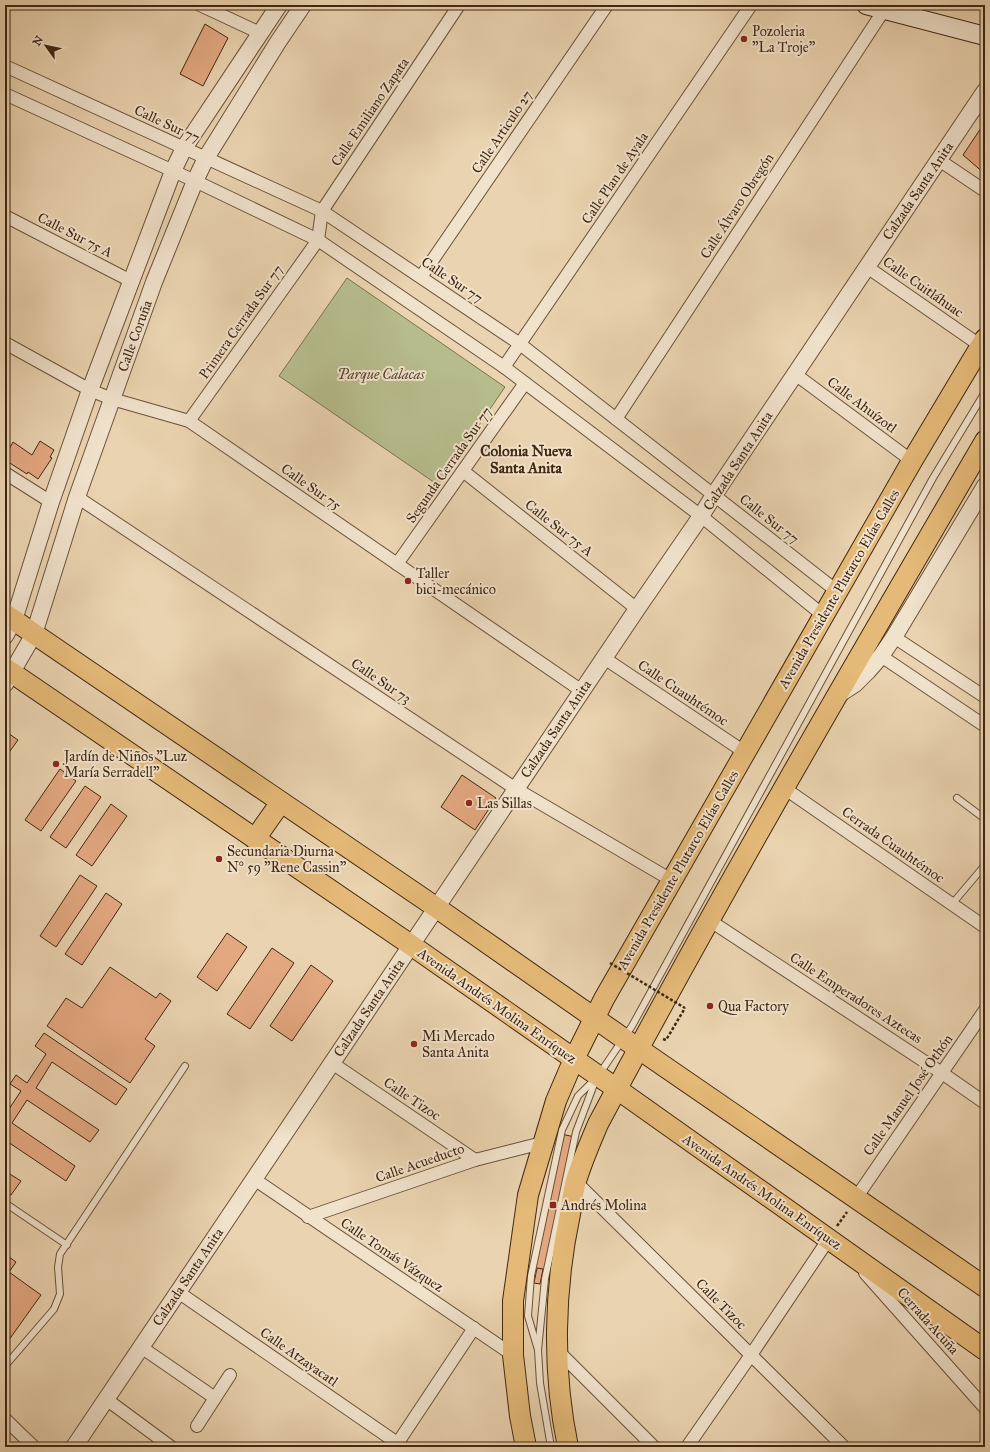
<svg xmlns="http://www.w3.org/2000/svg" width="990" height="1452" font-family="'IM FELL Great Primer',serif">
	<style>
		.green { fill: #b6bc8c; stroke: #7b724e }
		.building { fill: #e4a881; stroke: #402711 }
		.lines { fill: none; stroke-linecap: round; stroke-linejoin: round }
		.service-casing { stroke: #6a5239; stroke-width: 8 }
		.minor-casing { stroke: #6a5239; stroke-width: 14 }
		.tertiary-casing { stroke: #6a5239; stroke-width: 18 }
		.secondary-casing { stroke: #402711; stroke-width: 20 }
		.primary-casing { stroke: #402711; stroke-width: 22 }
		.path { stroke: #402711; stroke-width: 2.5; stroke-dasharray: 3 2; stroke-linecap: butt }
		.service { stroke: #f1e2cc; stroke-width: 6 }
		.minor { stroke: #f1e2cc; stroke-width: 12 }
		.tertiary { stroke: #f1e2cc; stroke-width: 16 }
		.secondary { stroke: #f1e2cc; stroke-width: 18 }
		.primary { stroke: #e5ba78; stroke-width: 20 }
		.path-bridge { stroke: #402711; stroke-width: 2.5; stroke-dasharray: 3 2; stroke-linecap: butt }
		.poi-dot { fill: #8f2418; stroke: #f1e2cc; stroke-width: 1.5 }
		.labels { text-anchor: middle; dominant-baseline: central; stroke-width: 4; stroke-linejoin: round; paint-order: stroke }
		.poi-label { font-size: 14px; fill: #402711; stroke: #f1e2cc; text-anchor: start }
		.street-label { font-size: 14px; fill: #402711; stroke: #f1e2cc }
		.park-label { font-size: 14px; font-style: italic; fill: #58452a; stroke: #f1e2cc }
		.neighbourhood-label { font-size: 15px; font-weight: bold; fill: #402711; stroke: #f1e2cc }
	</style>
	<rect width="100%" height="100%" fill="#ead3b0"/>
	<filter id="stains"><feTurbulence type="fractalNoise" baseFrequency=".005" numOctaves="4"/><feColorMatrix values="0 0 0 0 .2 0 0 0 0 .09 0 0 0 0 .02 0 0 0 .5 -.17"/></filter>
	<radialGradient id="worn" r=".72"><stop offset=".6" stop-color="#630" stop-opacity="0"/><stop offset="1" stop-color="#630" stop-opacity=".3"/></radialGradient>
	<!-- green -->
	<polygon class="green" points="347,278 505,387 438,485 279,376"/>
	<!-- building -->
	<g class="building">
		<polygon points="205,24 228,38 203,86 180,74"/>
		<polygon points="985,122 985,174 963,155"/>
		<polygon points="40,441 54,450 50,457 52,458 38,479 28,472 27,474 5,460 5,457 13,442 32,455"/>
		<polygon points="5,731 18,740 5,758"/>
		<polygon points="60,769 76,781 41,831 25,820"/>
		<polygon points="462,775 496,798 475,830 441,807"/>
		<polygon points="85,786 101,797 66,848 50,837"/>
		<polygon points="111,804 127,816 92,866 76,855"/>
		<polygon points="80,875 97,886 56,947 40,936"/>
		<polygon points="106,893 122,904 82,965 65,954"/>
		<polygon points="227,933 247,947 217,991 197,977"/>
		<polygon points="272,948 294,963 250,1029 227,1014"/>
		<polygon points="311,965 333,981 292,1041 270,1026"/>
		<polygon points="110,967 156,998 160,993 171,1001 145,1039 155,1046 130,1083 47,1026 66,998 82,1008"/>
		<polygon points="44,1033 127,1089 116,1105 52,1062 36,1088 99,1130 90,1142 27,1100 12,1123 75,1166 66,1181 5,1140 5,1115 21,1091 10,1084 16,1075 27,1083 46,1054 35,1046"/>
		<polygon points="561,1134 575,1137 546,1273 532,1270"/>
		<polygon points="5,1171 21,1181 11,1195 5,1191"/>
		<polygon points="5,1254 16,1262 5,1278"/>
		<polygon points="537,1268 543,1269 540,1284 534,1283"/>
		<polygon points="9,1272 41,1295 6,1344 5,1344 5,1278"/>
	</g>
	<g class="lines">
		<defs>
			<g id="service">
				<polyline points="957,798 985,819"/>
				<polyline points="952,904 985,865"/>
				<polyline points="5,1203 67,1245"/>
				<polyline points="538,1350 528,1316 531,1276 562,1130 578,1096 598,1076 632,1026 933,478 985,392"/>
				<polyline points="5,1366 54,1309 60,1294 58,1267 60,1254 185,1066"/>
				<polyline points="551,1447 540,1383 538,1350 545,1279 576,1132 596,1079"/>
			</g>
			<g id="minor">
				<polyline points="200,5 260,33"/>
				<polyline points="5,66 322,211 520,344 838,592"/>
				<polyline points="5,94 195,181 318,240 504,367 701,516 824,616"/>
				<polyline points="939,160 985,191"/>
				<polyline points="5,216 131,281"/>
				<polyline points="867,267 981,346"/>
				<polyline points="421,277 607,5"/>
				<polyline points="5,343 90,390 112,399 189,421 582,691"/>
				<polyline points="504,367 751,5"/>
				<polyline points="795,374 912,461"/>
				<polyline points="616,419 884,10"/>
				<polyline points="189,421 318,240 322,211 459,5"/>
				<polyline points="463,471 637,609"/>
				<polyline points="5,473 51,502"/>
				<polyline points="77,497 516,789 673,881"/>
				<polyline points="397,564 525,383"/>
				<polyline points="894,637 985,697"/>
				<polyline points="881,656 985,726"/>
				<polyline points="604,658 746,753"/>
				<polyline points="784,788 985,927"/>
				<polyline points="709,920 942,1073 985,1103"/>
				<polyline points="332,1063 475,1160"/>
				<polyline points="254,1179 513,1355"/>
				<polyline points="576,1182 844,1447"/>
				<polyline points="856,1198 985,1010"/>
				<polyline points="308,1217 475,1160 542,1143"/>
				<polyline points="865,1273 985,1408"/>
				<polyline points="178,1292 403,1447"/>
				<polyline points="141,1347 215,1398 230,1375"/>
				<polyline points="557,1350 654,1447"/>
				<polyline points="106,1399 171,1447"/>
				<polyline points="5,1419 34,1447"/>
				<polyline points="197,1426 215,1398"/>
				<polyline points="395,1447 474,1328"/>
				<polyline points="687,1447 751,1355 828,1240"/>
			</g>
			<g id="tertiary">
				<polyline points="5,636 14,620 51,502 90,390 173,171 184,148 279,5"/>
				<polyline points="5,684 34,634 77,497 154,282 195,181 206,158 278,42 303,5"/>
				<polyline points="838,695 855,684 868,671 881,656 894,637 985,486"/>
				<polyline points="74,1447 637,609 701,516 714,495 985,91"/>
			</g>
			<polyline id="secondary" points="866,5 985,36"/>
			<g id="primary">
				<polyline points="5,614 437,908 623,1038 985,1287"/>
				<polyline points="5,668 411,945 617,1089 985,1350"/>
				<polyline points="255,839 281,802"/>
				<polyline points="526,1447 520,1416 513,1355 513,1301 528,1195 556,1101 574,1059 604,999 912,461 985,339"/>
				<path d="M 568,1447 C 552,1371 554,1289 570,1214 C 572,1203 573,1191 576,1181 C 582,1161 590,1143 598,1124 C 721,893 853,667 985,441"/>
			</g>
		</defs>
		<!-- service casing -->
		<use href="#service" class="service-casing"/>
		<!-- minor casing -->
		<use href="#minor" class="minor-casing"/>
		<!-- tertiary casing -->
		<use href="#tertiary" class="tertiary-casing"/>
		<!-- secondary casing -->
		<use href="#secondary" class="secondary-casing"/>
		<!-- primary casing -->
		<use href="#primary" class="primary-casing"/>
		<!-- path -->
		<g class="path">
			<polyline points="663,1039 666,1040 685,1008"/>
			<polyline points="837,1226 847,1212"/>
		</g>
		<!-- service -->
		<use href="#service" class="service"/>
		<!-- minor -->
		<use href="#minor" class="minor"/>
		<!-- tertiary -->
		<use href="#tertiary" class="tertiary"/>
		<!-- secondary -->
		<use href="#secondary" class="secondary"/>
		<!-- primary -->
		<use href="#primary" class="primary"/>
		<!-- path-bridge -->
		<polyline class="path-bridge" points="610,963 685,1008"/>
	</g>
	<!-- markers -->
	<g class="poi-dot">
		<circle cx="744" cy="39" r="4"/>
		<circle cx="408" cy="581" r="4"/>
		<circle cx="56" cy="764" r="4"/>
		<circle cx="469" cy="803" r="4"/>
		<circle cx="219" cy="859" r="4"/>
		<circle cx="710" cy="1006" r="4"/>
		<circle cx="414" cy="1044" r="4"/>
		<rect x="549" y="1201" width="8" height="8" rx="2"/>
	</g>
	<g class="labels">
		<!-- poi labels -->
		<g class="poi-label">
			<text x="752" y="31">Pozoleria<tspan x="752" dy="16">"La Troje"</tspan></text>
			<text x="416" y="573">Taller<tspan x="416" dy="16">bici-mecánico</tspan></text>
			<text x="64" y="756">Jardín de Niños "Luz<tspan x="64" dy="16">María Serradell"</tspan></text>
			<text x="477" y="803">Las Sillas</text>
			<text x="227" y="851">Secundaria Diurna<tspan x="227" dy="16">N° 59 "Rene Cassin"</tspan></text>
			<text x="718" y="1006">Qua Factory</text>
			<text x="422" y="1036">Mi Mercado<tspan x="422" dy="16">Santa Anita</tspan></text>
			<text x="561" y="1205">Andrés Molina</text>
		</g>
		<!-- street labels -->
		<g class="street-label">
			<text transform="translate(370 112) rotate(-56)">Calle Emiliano Zapata</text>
			<text transform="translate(167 124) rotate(25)">Calle Sur 77</text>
			<text transform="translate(502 132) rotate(-56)">Calle Articulo 27</text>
			<text transform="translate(615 178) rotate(-56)">Calle Plan de Ayala</text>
			<text transform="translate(918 191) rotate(-56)">Calzada Santa Anita</text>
			<text transform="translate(737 206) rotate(-57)">Calle Álvaro Obregón</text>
			<text transform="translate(75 235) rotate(27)">Calle Sur 75 A</text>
			<text transform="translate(452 280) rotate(34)">Calle Sur 77</text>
			<text transform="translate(923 287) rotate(35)">Calle Cuitláhuac</text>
			<text transform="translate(241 322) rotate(-55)">Primera Cerrada Sur 77</text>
			<text transform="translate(135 336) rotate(-70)">Calle Coruña</text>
			<text transform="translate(862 405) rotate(37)">Calle Ahuízotl</text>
			<text transform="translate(738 461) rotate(-57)">Calzada Santa Anita</text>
			<text transform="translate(449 465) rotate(-55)">Segunda Cerrada Sur 77</text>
			<text transform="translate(311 487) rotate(35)">Calle Sur 75</text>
			<text transform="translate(769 519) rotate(38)">Calle Sur 77</text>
			<text transform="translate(559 528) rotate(38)">Calle Sur 75 A</text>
			<text transform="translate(839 589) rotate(-60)">Avenida Presidente Plutarco Elías Calles</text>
			<text transform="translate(381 681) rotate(34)">Calle Sur 73</text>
			<text transform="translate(683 693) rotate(34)">Calle Cuauhtémoc</text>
			<text transform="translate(556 729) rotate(-56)">Calzada Santa Anita</text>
			<text transform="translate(893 845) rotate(35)">Cerrada Cuauhtémoc</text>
			<text transform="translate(678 870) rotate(-60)">Avenida Presidente Plutarco Elías Calles</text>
			<text transform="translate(856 998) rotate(33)">Calle Emperadores Aztecas</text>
			<text transform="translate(497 1006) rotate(35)">Avenida Andrés Molina Enríquez</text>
			<text transform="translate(369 1008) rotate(-56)">Calzada Santa Anita</text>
			<text transform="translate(908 1095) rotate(-55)">Calle Manuel José Othón</text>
			<text transform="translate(412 1099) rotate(34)">Calle Tizoc</text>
			<text transform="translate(420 1163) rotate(-19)">Calle Acueducto</text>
			<text transform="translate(762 1192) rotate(35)">Avenida Andrés Molina Enríquez</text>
			<text transform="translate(392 1255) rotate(34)">Calle Tomás Vázquez</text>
			<text transform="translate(188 1277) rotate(-56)">Calzada Santa Anita</text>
			<text transform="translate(721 1304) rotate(45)">Calle Tizoc</text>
			<text transform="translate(928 1321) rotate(48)">Cerrada Acuña</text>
			<text transform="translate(299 1357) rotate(35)">Calle Atzayacatl</text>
		</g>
		<!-- park labels -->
		<g class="park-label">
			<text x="381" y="374">Parque Calacas</text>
		</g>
		<!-- neighbourhood labels -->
		<g class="neighbourhood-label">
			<text x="526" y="451">Colonia Nueva<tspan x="526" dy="17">Santa Anita</tspan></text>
		</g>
	</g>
	<!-- margin -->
	<rect width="990" height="1452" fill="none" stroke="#ead3b0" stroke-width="20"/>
	<rect x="6" y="6" width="978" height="1440" fill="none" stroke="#402711" stroke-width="2"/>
	<rect x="10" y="10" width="970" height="1432" fill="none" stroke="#402711"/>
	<!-- north arrow -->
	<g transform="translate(46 46) rotate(303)" stroke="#f1e2cc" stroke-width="3" paint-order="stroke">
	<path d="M0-3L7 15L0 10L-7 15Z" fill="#402711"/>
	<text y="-6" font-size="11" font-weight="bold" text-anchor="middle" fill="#402711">N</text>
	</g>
	<rect width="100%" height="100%" filter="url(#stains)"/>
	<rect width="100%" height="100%" fill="url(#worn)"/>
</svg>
